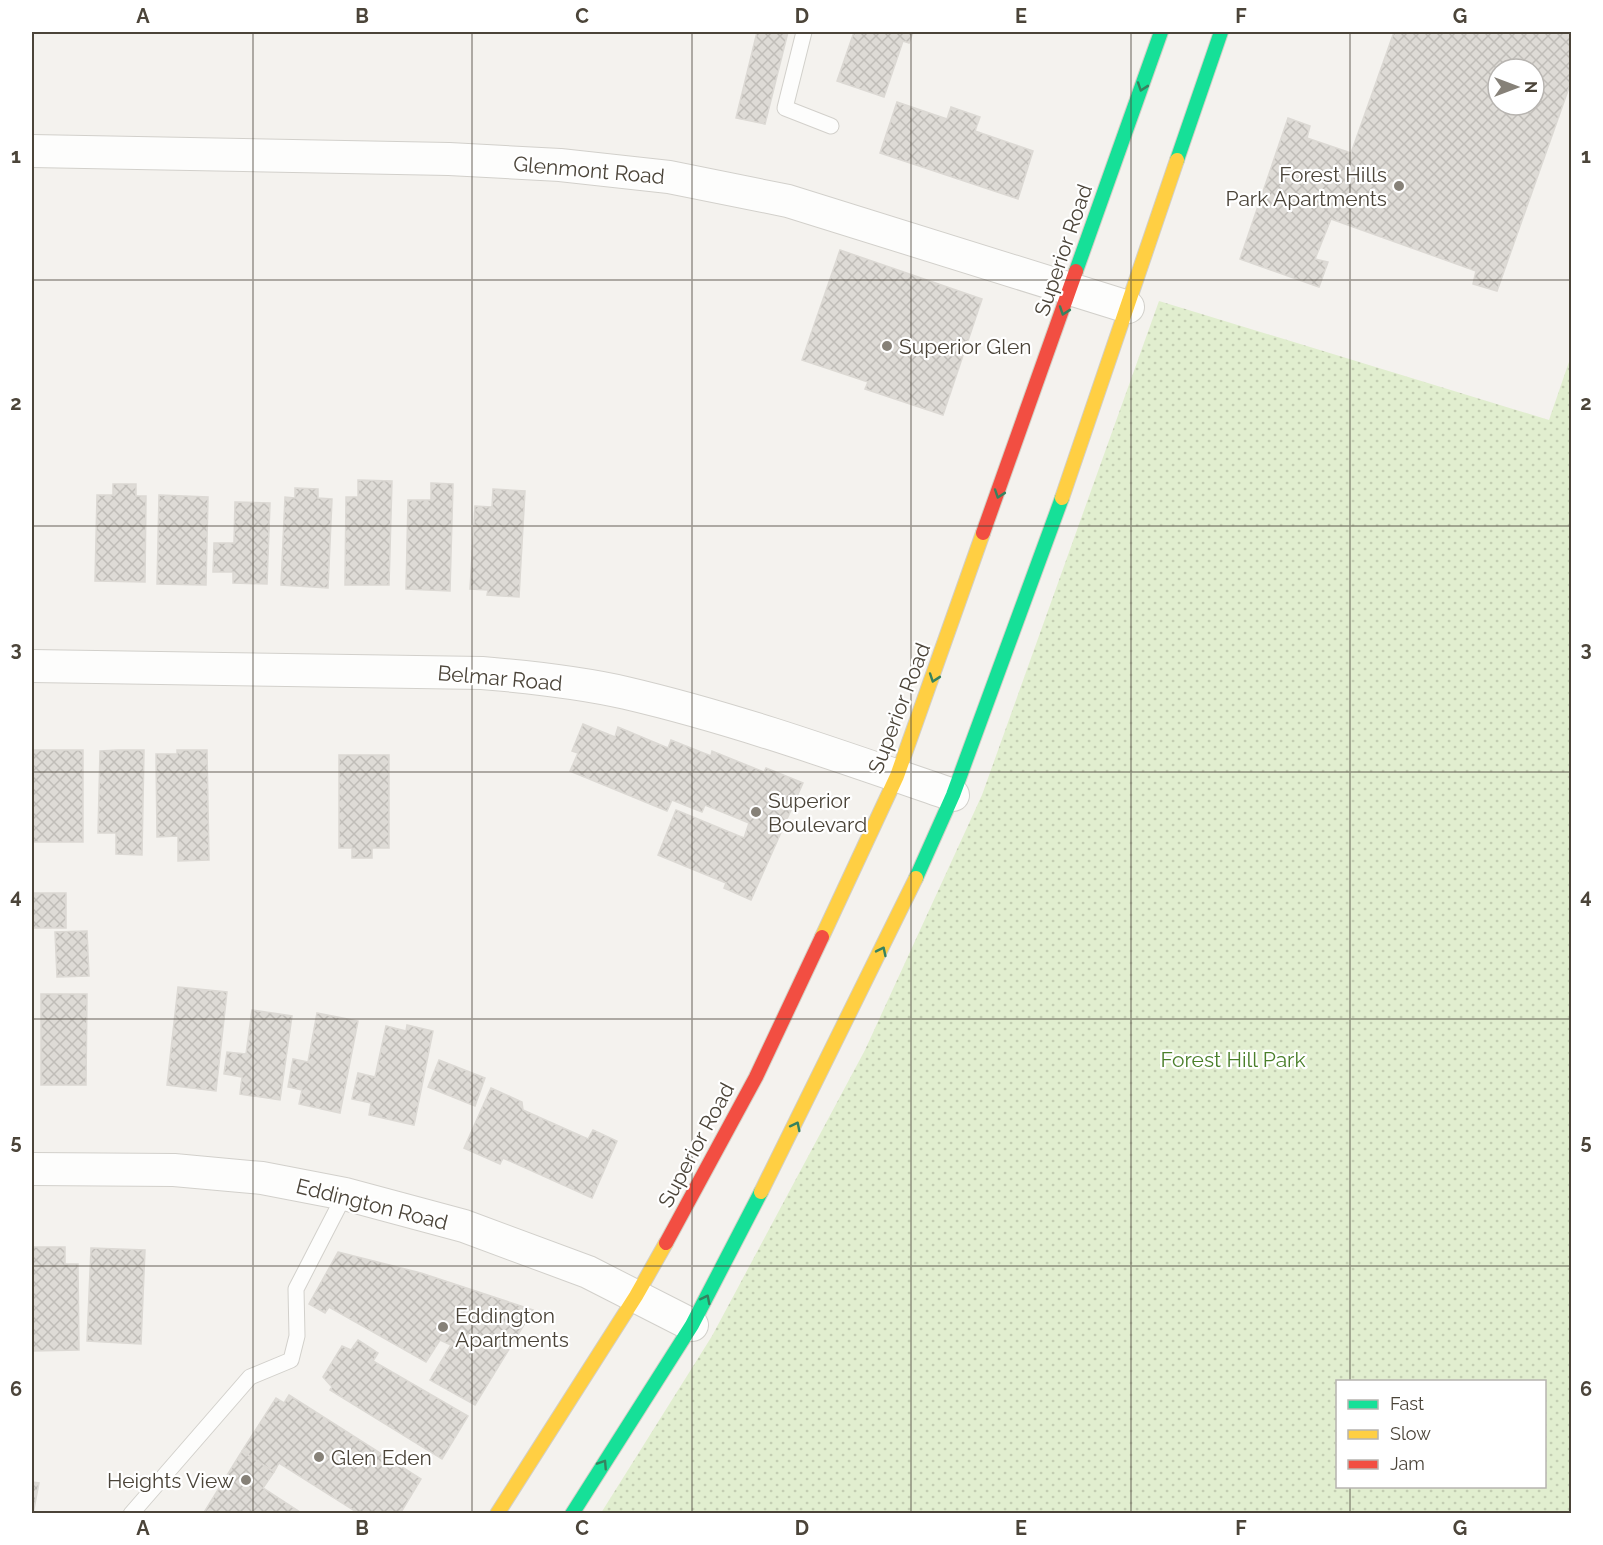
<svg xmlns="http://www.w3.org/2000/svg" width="1603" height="1545" font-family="Raleway,sans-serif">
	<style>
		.park { fill: url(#park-dots); fill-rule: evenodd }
		.building { fill: url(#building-cross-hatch); stroke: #dcd9d4; stroke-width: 1.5; fill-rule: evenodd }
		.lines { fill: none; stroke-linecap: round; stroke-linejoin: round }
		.lane-casing { stroke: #d2d0cb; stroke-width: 17 }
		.street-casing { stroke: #d2d0cb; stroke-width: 34 }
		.fast-casing { stroke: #d3cfc5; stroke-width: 16 }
		.slow-casing { stroke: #d3cfc5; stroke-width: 16 }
		.jam-casing { stroke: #d3cfc5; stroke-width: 16 }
		.lane { stroke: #fdfdfc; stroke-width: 15 }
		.street { stroke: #fdfdfc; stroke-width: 32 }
		.fast { stroke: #16e098; stroke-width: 14 }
		.slow { stroke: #ffcf43; stroke-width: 14 }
		.jam { stroke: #f24e42; stroke-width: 14 }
		.oneway { stroke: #36825f }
		.grid { fill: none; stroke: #4b4439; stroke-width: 1.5; stroke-opacity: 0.55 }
		.poi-dot { fill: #868178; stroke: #fff; stroke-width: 2 }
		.labels { text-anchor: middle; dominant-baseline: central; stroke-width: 4.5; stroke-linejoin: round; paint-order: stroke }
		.street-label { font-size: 21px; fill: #4b4439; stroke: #fff }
		.poi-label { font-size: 21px; fill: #4b4439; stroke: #fff; text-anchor: start }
		.park-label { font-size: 21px; fill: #4a7f2a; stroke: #fff }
		.neatline { fill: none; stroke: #4b4439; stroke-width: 2 }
		.grid-label { font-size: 20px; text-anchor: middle; font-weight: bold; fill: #4b4439 }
	</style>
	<defs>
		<pattern id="park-dots" width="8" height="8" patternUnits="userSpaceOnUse" patternTransform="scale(1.5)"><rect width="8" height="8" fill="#e1eecf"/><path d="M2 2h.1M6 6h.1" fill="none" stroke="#c3cdb2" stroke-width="1.8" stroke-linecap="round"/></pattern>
		<pattern id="building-cross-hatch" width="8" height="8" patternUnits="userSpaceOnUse" patternTransform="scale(1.5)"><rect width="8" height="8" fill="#dedbd6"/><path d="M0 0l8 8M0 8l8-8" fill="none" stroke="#c0bdb8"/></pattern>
	</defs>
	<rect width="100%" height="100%" fill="#f4f2ee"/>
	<!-- park -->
	<path class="park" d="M 1159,301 L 1549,420 L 1571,356 L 1571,1513 L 601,1513 L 712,1336 L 865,1050 L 982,795 ZM 1338,1382 L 1544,1382 L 1544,1486 L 1338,1486 Z"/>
	<!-- building -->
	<g class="building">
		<polygon points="757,32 788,32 765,124 736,118"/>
		<polygon points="854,32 913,32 909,43 903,41 884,97 837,81"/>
		<path d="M 1394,32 L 1572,32 L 1572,79 L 1497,291 L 1473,284 L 1476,271 L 1331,219 L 1315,259 L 1328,262 L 1319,287 L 1240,259 L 1288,118 L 1310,126 L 1307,138 L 1351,153 ZM 1498,69 L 1534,69 L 1534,105 L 1498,105 Z"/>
		<polygon points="897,102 947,119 951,107 980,117 975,131 1033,151 1018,199 880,153"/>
		<polygon points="840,250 982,299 943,415 865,389 868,382 802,360"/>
		<polygon points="358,480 392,481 389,585 345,585 346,497 358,497"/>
		<polygon points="431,483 453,484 450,591 406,589 408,500 431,500"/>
		<polygon points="113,484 136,484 136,496 146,496 145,582 95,581 97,495 113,495"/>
		<polygon points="295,488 318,489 318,498 332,499 328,588 281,585 285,497 295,498"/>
		<polygon points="493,489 525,491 519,597 487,595 488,590 470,589 475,506 492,507"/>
		<polygon points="159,495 208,497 206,585 157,584"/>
		<polygon points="235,502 270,503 267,584 233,583 233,572 213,572 214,543 234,543"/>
		<polygon points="583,724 615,737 618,727 668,748 671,740 711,756 712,751 764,772 766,768 803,783 751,900 724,888 726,883 658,855 676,810 744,838 749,823 705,805 702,812 672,800 667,811 570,771 578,753 572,751"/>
		<rect x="32" y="750" width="51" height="92"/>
		<polygon points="118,750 144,750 142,855 116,854 116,833 98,833 100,751"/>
		<polygon points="177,750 207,750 209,860 178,861 178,836 157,837 156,754 177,754"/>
		<polygon points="339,755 389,755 389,848 372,848 372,858 352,858 352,848 339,848"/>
		<rect x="32" y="893" width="34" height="35"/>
		<polygon points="87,931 89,976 57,977 55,932"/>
		<polygon points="178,987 227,992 216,1091 167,1085"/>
		<polygon points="41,994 87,994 86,1085 41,1085"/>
		<polygon points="252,1010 292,1016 280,1100 240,1094 242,1077 224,1074 227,1052 246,1054"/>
		<polygon points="317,1013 358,1021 340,1113 299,1104 302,1090 288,1087 293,1059 308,1062"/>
		<polygon points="407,1025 433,1031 414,1125 369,1115 371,1103 352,1099 358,1073 375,1077 386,1026 406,1031"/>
		<polygon points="439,1060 485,1078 475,1106 428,1087"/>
		<polygon points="491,1088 522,1102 523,1110 588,1139 593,1130 617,1141 592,1198 503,1158 500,1164 464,1148"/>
		<polygon points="32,1247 65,1247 65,1264 78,1264 79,1350 32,1351"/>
		<polygon points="91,1248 145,1250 141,1344 87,1341"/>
		<polygon points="338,1252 421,1273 533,1310 475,1405 430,1380 451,1345 440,1340 426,1362 329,1307 325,1313 309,1304"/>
		<polygon points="358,1340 378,1353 373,1361 468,1416 442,1459 330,1390 332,1387 323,1377 342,1346 351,1350"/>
		<polygon points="289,1395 421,1479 400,1514 353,1514 355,1511 279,1463 274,1472 242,1451 276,1398 284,1403"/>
		<polygon points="242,1451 274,1472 263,1488 303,1514 203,1514"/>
		<polygon points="32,1482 39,1483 33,1514 32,1514"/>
	</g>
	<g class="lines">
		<defs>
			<g id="lane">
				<polyline points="804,32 785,108 831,126"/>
				<polyline points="131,1514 250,1377 291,1360 297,1336 296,1289 345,1194"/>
			</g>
			<g id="street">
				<polyline points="32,151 449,159 560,165 669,177 788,201 1128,307"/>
				<path d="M 32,666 L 482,673 C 530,677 579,682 626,693 C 737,719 845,758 953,795"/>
				<polyline points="32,1169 174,1170 262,1178 345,1194 464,1226 588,1272 692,1325"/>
			</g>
			<g id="fast">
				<polyline points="1177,160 1221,32"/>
				<polyline points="1076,271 1161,32"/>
				<polyline points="916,878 953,795 1062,498"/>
				<polyline points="572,1514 692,1325 761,1192"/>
			</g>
			<g id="slow">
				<polyline points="1062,498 1177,160"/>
				<polyline points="822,937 897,776 983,533"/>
				<polyline points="761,1192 916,878"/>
				<polyline points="497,1514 636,1296 666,1243"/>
			</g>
			<g id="jam">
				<polyline points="983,533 1076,271"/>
				<polyline points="666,1243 756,1077 822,937"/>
			</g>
		</defs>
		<!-- lane casing -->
		<use href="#lane" class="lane-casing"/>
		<!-- street casing -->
		<use href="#street" class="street-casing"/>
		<!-- fast casing -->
		<use href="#fast" class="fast-casing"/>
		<!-- slow casing -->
		<use href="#slow" class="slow-casing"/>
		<!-- jam casing -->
		<use href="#jam" class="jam-casing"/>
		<!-- lane -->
		<use href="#lane" class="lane"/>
		<!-- street -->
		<use href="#street" class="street"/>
		<!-- fast -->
		<use href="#fast" class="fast"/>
		<!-- slow -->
		<use href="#slow" class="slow"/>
		<!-- jam -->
		<use href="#jam" class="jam"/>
	</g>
	<!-- one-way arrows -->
	<defs><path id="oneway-chevron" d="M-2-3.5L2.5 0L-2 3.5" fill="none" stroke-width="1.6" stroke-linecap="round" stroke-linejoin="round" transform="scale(1.5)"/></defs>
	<g class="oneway">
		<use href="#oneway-chevron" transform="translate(1142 87) rotate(109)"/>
		<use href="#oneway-chevron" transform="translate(1064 311) rotate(109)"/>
		<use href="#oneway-chevron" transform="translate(999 494) rotate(109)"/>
		<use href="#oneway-chevron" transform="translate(934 678) rotate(109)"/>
		<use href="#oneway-chevron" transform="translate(882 951) rotate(-64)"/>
		<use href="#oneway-chevron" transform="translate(796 1126) rotate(-63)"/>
		<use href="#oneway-chevron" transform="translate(706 1299) rotate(-63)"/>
		<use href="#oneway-chevron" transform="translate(603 1464) rotate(-57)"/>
	</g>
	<!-- grid -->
	<path class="grid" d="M 253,32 L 253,1514M 472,32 L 472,1514M 692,32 L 692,1514M 911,32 L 911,1514M 1131,32 L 1131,1514M 1350,32 L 1350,1382M 32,280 L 1572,280M 32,526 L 1572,526M 32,772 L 1572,772M 32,1019 L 1572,1019M 32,1266 L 1572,1266M 1350,1486 L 1350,1514"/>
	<!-- markers -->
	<g class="poi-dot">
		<circle cx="1399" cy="186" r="6"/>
		<circle cx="887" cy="346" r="6"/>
		<circle cx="756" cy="812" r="6"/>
		<circle cx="443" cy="1327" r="6"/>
		<circle cx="319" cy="1457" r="6"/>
		<circle cx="246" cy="1480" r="6"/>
	</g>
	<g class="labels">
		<!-- street labels -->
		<g class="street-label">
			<text transform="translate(589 170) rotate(5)">Glenmont Road</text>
			<text transform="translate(1063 250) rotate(-71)">Superior Road</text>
			<text transform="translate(500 678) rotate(5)">Belmar Road</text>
			<text transform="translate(899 708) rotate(-69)">Superior Road</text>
			<text transform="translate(696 1145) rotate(-62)">Superior Road</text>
			<text transform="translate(372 1204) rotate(14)">Eddington Road</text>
		</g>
		<!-- poi labels -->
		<g class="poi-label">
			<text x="1387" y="174" text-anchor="end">Forest Hills<tspan x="1387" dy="24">Park Apartments</tspan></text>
			<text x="899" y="346">Superior Glen</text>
			<text x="768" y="800">Superior<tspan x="768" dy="24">Boulevard</tspan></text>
			<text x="455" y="1315">Eddington<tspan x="455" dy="24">Apartments</tspan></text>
			<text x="331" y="1457">Glen Eden</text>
			<text x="234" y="1480" text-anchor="end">Heights View</text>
		</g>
		<!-- park labels -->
		<g class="park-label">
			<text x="1233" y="1059">Forest Hill Park</text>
		</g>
	</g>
	<!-- border -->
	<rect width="1603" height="1545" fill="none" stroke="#ffffff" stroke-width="66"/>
	<!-- legend -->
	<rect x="1336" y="1380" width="210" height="108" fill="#ffffff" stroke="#b7b4b0" stroke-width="1.5"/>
	<rect x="1348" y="1400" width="30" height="9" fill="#16e098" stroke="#b7b4b0" stroke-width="1.5"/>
	<text x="1390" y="1410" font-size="18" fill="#4b4439">Fast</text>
	<rect x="1348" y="1430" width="30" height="9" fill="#ffcf43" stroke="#b7b4b0" stroke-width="1.5"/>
	<text x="1390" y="1440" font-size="18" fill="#4b4439">Slow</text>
	<rect x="1348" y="1460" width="30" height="9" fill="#f24e42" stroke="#b7b4b0" stroke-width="1.5"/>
	<text x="1390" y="1470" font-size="18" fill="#4b4439">Jam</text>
	<!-- north arrow -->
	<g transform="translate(1516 87) rotate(90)"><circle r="28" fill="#ffffff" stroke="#b7b4b0" stroke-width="1.5"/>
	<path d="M0-4.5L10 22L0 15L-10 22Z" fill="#868178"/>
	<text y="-9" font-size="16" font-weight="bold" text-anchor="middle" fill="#4b4439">N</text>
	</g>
	<rect x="33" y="33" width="1537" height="1479" class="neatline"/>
	<g class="grid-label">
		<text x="143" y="23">A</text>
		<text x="362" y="23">B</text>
		<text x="582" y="23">C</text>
		<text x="802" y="23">D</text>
		<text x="1021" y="23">E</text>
		<text x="1241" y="23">F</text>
		<text x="1460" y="23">G</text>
		<text x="16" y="163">1</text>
		<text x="1586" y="163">1</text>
		<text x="16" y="410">2</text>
		<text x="1586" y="410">2</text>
		<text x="16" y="656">3</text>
		<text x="1586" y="656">3</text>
		<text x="16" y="903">4</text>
		<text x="1586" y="903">4</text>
		<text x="16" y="1149">5</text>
		<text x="1586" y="1149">5</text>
		<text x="16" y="1396">6</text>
		<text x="1586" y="1396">6</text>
		<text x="143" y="1535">A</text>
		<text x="362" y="1535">B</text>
		<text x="582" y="1535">C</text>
		<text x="802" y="1535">D</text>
		<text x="1021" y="1535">E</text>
		<text x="1241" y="1535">F</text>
		<text x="1460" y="1535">G</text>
	</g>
</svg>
